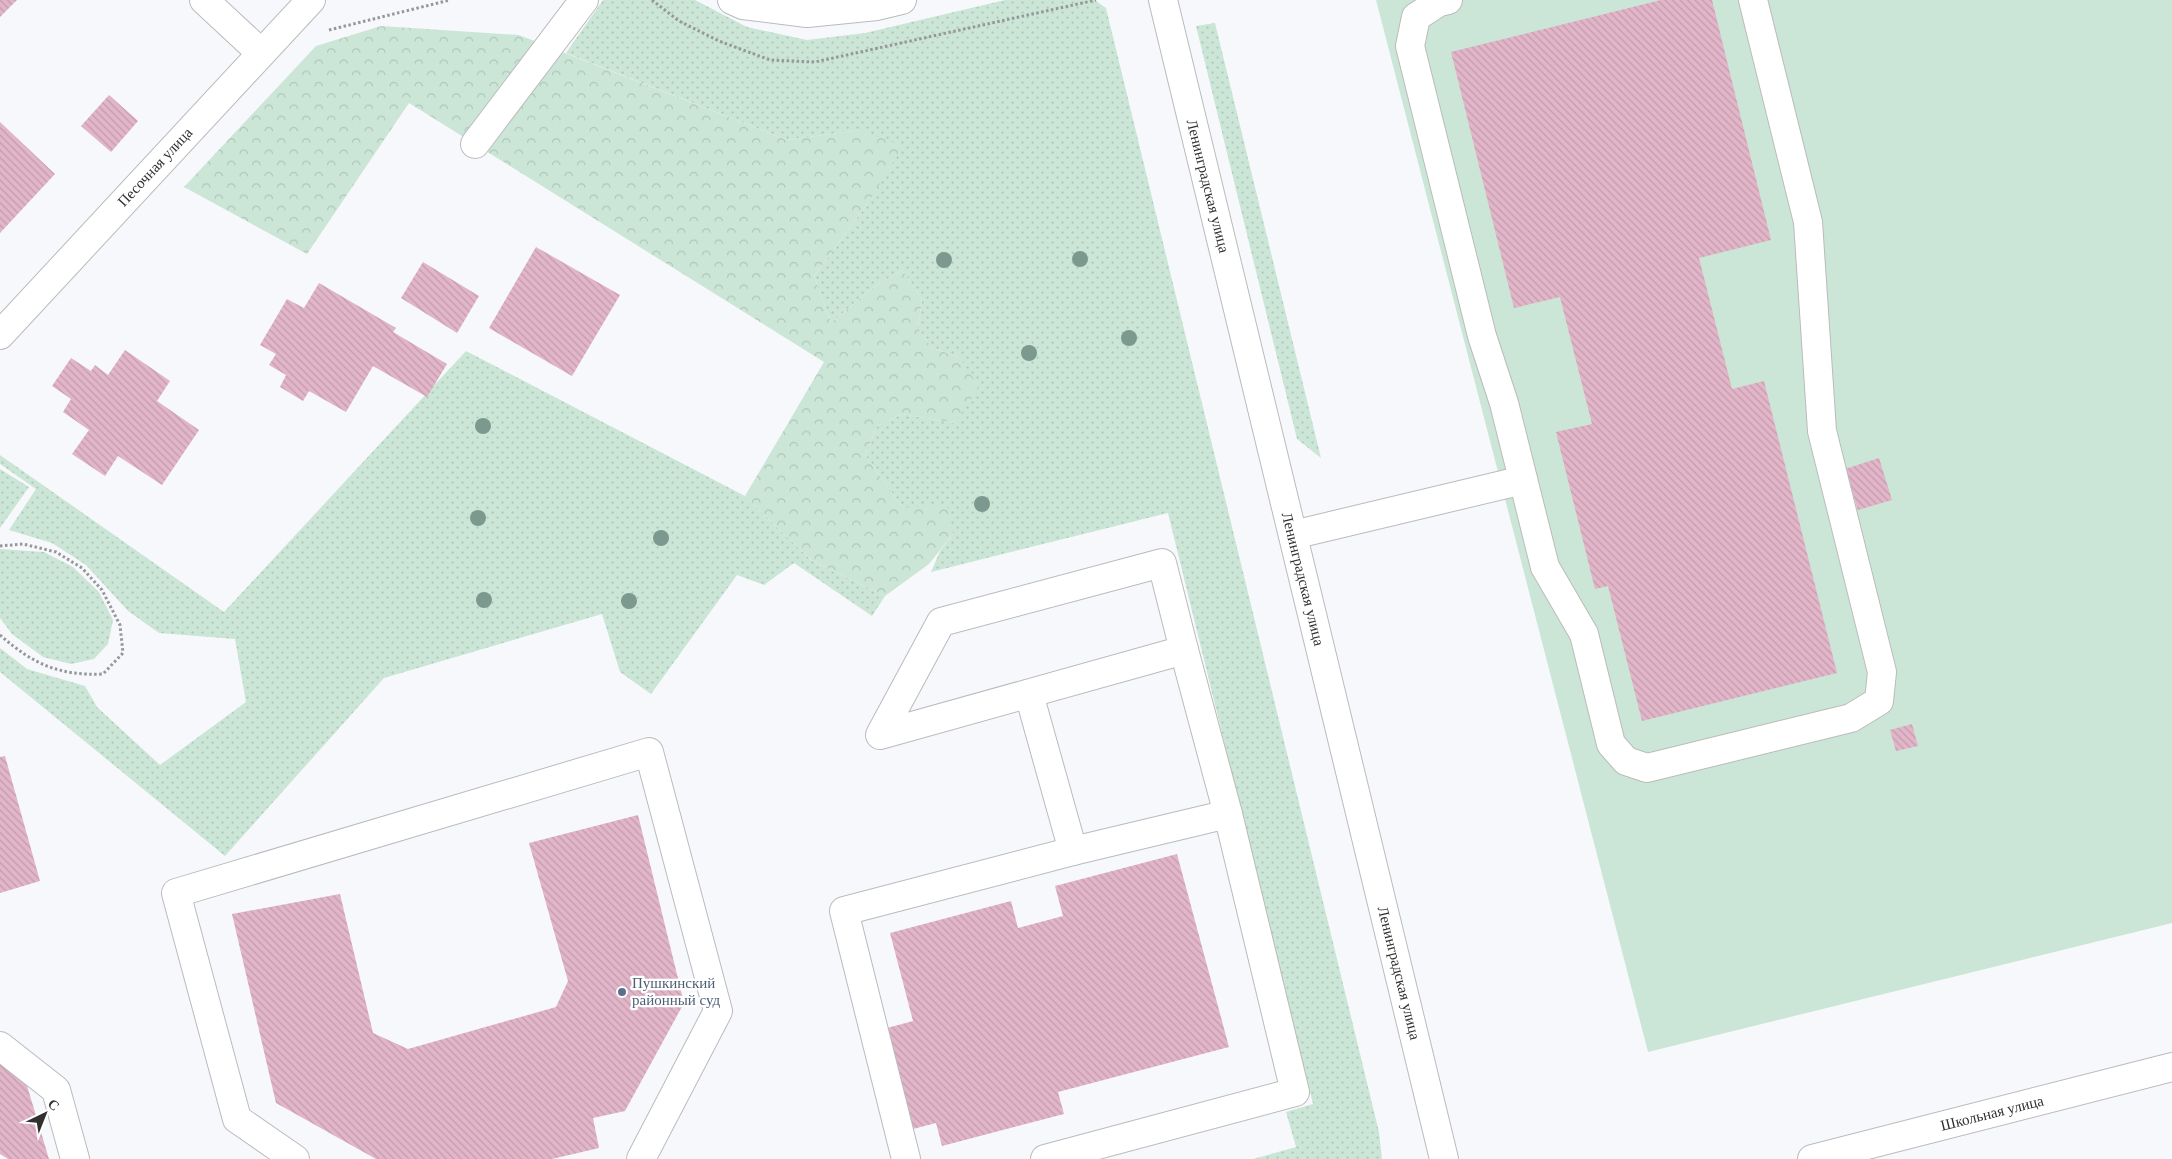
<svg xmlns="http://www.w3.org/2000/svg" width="2172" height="1159" font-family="'Times New Roman',serif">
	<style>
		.grass { fill: url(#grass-dots) }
		.forest { fill: url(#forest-crowns) }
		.garden { fill: #cbe6d7 }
		.building { fill: url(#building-back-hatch) }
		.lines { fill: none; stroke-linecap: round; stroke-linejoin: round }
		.minor-casing { stroke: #babbbd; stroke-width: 30 }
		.path { stroke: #979799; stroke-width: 3; stroke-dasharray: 2.5 2.5; stroke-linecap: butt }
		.minor { stroke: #fff; stroke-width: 28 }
		.tree { fill: #7b998e }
		.service-dot { fill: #5c6f8a; stroke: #fff; stroke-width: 2 }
		.labels { text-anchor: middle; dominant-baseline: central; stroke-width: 4.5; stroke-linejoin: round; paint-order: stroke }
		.street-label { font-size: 15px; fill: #303031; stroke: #fff }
		.service-label { font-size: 15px; fill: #4e5e75; stroke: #fff; text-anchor: start }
	</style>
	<defs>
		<pattern id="grass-dots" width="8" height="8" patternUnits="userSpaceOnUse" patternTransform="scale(1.25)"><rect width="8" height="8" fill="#cbe6d7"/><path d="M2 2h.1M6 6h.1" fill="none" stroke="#afc6b9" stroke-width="1.8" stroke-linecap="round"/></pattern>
		<pattern id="forest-crowns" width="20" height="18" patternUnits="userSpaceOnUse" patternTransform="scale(1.25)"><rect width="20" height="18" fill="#cbe6d7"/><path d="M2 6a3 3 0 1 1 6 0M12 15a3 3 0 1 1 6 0" fill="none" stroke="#afc6b9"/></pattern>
		<pattern id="building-back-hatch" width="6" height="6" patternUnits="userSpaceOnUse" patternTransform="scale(1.25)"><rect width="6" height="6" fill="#e2b5c9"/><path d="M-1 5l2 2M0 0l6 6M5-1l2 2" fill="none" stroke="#c29cad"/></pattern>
	</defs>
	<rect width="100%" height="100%" fill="#f7f8fb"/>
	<!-- grass -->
	<g class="grass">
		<polygon points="603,0 695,0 747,27 807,40 865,33 1005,0 1095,0 1106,8 1379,1132 1382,1159 1253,1159 1296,1147 1286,1112 1313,1104 1168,513 931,572 940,551 953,534 903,508 865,455 877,426 902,414 955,423 959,357 932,348 918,328 922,299 902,270 874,287 831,323 814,276 868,203 860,130 787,140 566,53"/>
		<polygon points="1215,23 1321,458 1297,439 1196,26"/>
		<polygon points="466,351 745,496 811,560 885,596 872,616 794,563 764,585 737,575 651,694 620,672 602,614 384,678 225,856 0,672 0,648 27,669 85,686 97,707 160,765 246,702 235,639 159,633 128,611 86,565 52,543 9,530 36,489 0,464 0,455 224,612"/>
		<polygon points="0,469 29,487 0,528"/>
		<polygon points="0,549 44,552 73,567 99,592 113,620 108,644 94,659 71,664 43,657 12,634 0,618"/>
	</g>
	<!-- forest -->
	<polygon class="forest" points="381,26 519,35 787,140 860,130 903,146 868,203 814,276 831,323 874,287 902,270 922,299 918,328 932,348 959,357 979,387 955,423 902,414 877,426 865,455 903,508 947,504 953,534 929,564 885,596 811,560 745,496 824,362 409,103 307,254 184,187 316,46"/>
	<!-- garden -->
	<polygon class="garden" points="1376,0 2172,0 2172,923 1648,1052"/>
	<!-- building -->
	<g class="building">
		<polygon points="0,0 17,0 0,17"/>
		<polygon points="1661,0 1712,0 1771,240 1699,258 1732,389 1764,381 1837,673 1642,721 1608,586 1595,589 1556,432 1592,424 1560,297 1514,308 1451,52"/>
		<polygon points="109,95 138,121 111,152 81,126"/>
		<polygon points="0,122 55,174 0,233"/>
		<polygon points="536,247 620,295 572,376 489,328"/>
		<polygon points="423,262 479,296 457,333 401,298"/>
		<polygon points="319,283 396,328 393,332 447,364 427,397 373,366 346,412 309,391 303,401 280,387 286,375 269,365 276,354 260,345 287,299 304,308"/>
		<polygon points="125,350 170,381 157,401 199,430 162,485 118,456 105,476 72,454 89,430 63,412 71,399 52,386 71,358 91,371 95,365 108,375"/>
		<polygon points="1879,458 1892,500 1858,510 1845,469"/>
		<polygon points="1912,724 1918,746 1896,751 1890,730"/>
		<polygon points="5,756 40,881 0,893 0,757"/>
		<polygon points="638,815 684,1003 625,1111 593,1118 599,1148 552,1159 376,1159 276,1103 232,914 340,894 373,1033 408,1049 556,1007 568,981 529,843"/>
		<polygon points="1177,854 1229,1047 1058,1092 1064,1114 942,1146 936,1123 913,1129 887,1028 913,1021 890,933 1011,901 1018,928 1063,916 1055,886"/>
		<polygon points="0,1055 22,1069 49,1159 8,1159 0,1154"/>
	</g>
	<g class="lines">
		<defs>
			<g id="minor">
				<polyline points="204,0 261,53"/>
				<polyline points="732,0 743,5 807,13 877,6 902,0"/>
				<polyline points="1163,0 1444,1159"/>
				<polyline points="1448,0 1439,2 1416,17 1410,46 1482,336 1504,403 1545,567 1584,634 1611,744 1626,761 1647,768 1851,718 1879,701 1882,672 1822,431 1808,222 1753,0"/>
				<polyline points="475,144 584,0"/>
				<polyline points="0,335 311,0"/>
				<polyline points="1293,535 1523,480"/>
				<polygon points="1162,563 1184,650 880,735 941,622"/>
				<polyline points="1184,650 1228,814"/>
				<polyline points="1029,694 1073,851"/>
				<polyline points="0,1046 56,1090 75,1159"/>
				<polyline points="295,1159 237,1119 176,893 649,752 718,1011 641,1159"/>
				<polyline points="906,1159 844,911 1073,851 1228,814 1295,1092 1045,1159"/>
				<polyline points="1812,1159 2172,1067"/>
			</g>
		</defs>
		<!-- minor casing -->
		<use href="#minor" class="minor-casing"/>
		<!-- path -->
		<g class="path">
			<polyline points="652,0 679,21 719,41 770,60 815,62 1096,0"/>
			<polyline points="329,30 450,0"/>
			<path d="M 0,546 L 23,544 L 56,552 L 82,568 L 102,590 L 120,625 L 123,653 L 103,674 C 59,676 33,664 0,635"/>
		</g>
		<!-- minor -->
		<use href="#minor" class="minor"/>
	</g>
	<!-- trees -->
	<g class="tree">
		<circle cx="1080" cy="259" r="8"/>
		<circle cx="944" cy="260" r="8"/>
		<circle cx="1129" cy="338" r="8"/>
		<circle cx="1029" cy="353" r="8"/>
		<circle cx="483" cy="426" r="8"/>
		<circle cx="982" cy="504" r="8"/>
		<circle cx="478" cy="518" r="8"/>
		<circle cx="661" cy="538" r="8"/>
		<circle cx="484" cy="600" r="8"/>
		<circle cx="629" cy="601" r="8"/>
	</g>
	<!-- markers -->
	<circle class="service-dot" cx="622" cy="992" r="5"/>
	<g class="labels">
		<!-- street labels -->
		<g class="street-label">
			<text transform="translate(155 167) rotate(-47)">Песочная улица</text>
			<text transform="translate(1208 186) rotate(76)">Ленинградская улица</text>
			<text transform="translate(1303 579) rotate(76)">Ленинградская улица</text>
			<text transform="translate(1399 973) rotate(76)">Ленинградская улица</text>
			<text transform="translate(1992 1113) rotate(-14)">Школьная улица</text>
		</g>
		<!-- service labels -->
		<g class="service-label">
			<text x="632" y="983">Пушкинский<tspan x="632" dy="17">районный суд</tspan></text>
		</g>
	</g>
	<!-- north arrow -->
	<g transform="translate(45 1114) rotate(43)" stroke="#ffffff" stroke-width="4" paint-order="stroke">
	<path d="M0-4L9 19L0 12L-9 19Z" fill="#303031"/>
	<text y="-8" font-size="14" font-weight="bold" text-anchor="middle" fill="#303031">С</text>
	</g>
</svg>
